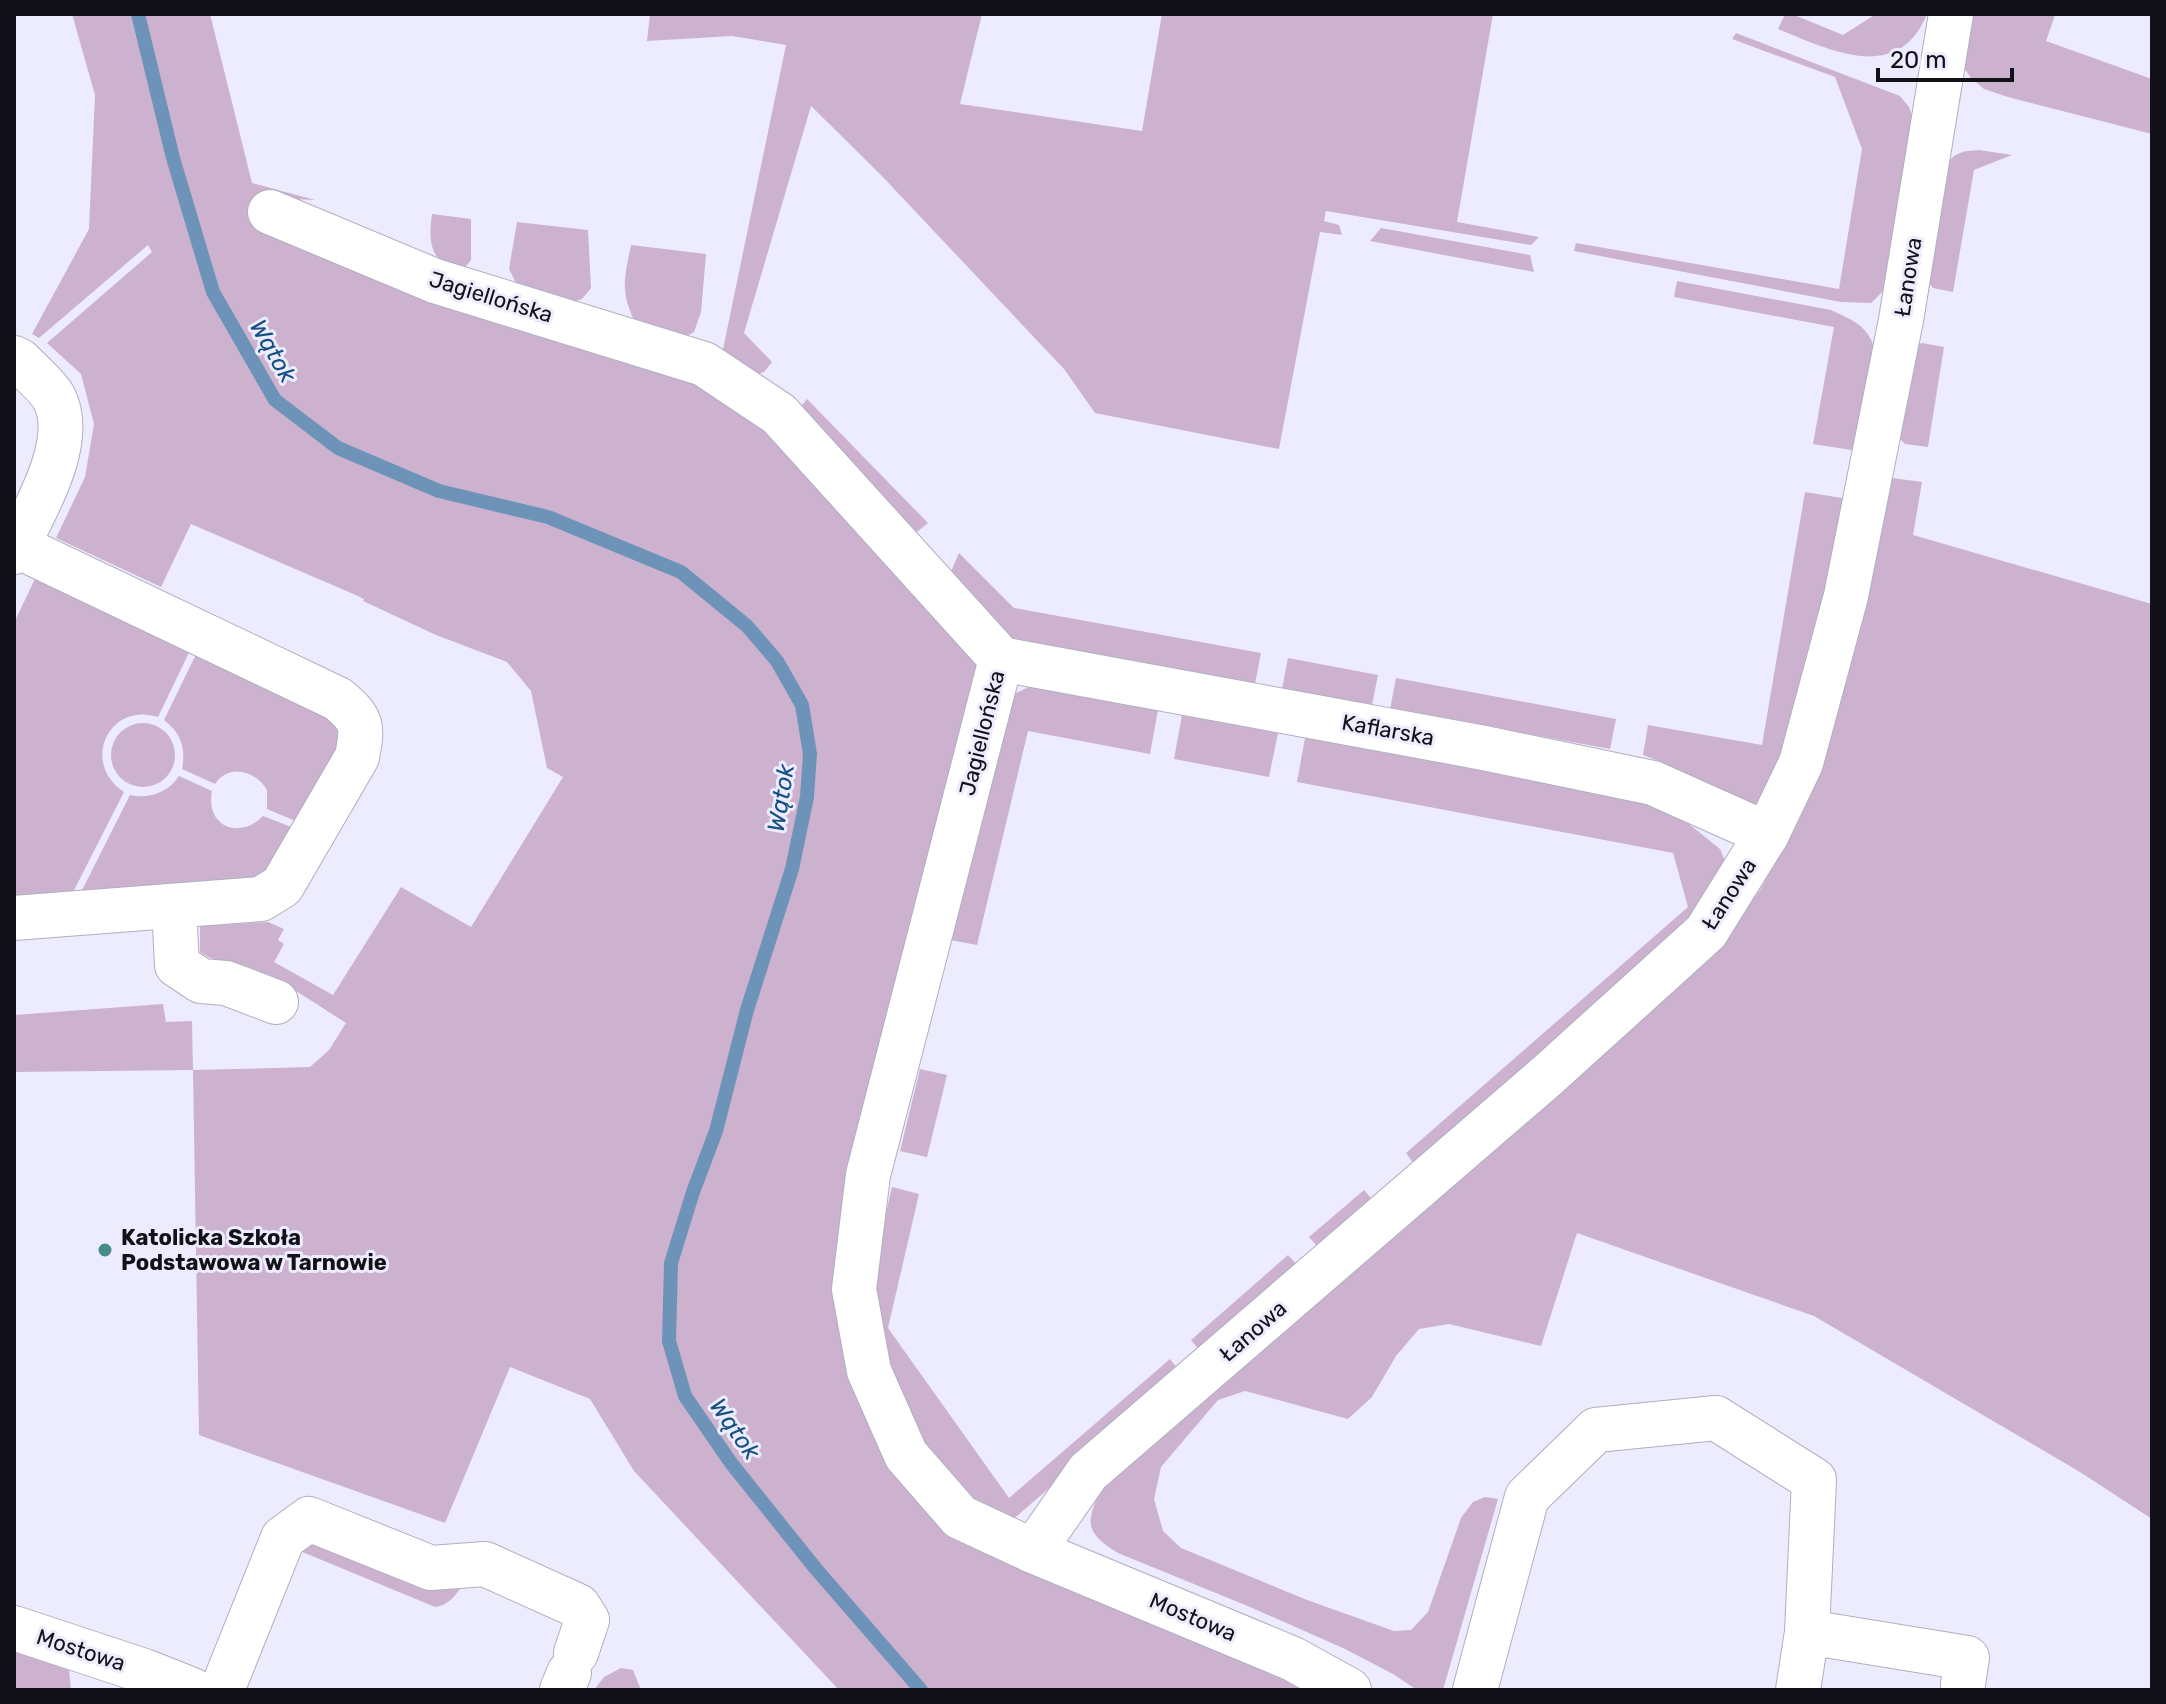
<svg xmlns="http://www.w3.org/2000/svg" width="2166" height="1704" font-family="Rubik,sans-serif">
	<style>
		.green { fill: #cdb2d0 }
		.lines { fill: none; stroke-linecap: round; stroke-linejoin: round }
		.stream { stroke: #6e93b8; stroke-width: 14 }
		.minor-casing { stroke: #afafc0; stroke-width: 46 }
		.minor { stroke: #fff; stroke-width: 44 }
		.poi-dot { fill: #448b89; stroke: #ececfe; stroke-width: 3 }
		.labels { text-anchor: middle; dominant-baseline: central; stroke-width: 6; stroke-linejoin: round; paint-order: stroke }
		.street-label { font-size: 22px; fill: #121117; stroke: #ececfe }
		.poi-label { font-size: 22px; font-weight: bold; fill: #121117; stroke: #ececfe; text-anchor: start }
		.water-label { font-size: 24px; font-style: italic; fill: #165080; stroke: #ececfe }
	</style>
	<rect width="100%" height="100%" fill="#ececfe"/>
	<!-- green -->
	<g class="green">
		<path d="M 72,14 L 133,14 L 169,160 L 210,293 L 272,402 L 337,451 L 438,494 L 547,520 L 677,575 L 743,628 L 774,663 L 798,706 L 807,753 L 804,797 L 790,867 L 744,1009 L 713,1128 L 689,1192 L 669,1262 L 666,1340 L 682,1397 L 728,1466 L 814,1572 L 916,1690 L 839,1690 L 634,1471 L 590,1399 L 510,1367 L 445,1523 L 199,1435 L 193,1070 L 14,1072 L 14,1015 L 163,1004 L 166,1022 L 192,1021 L 193,1070 L 310,1067 L 329,1050 L 346,1023 C 316,1004 286,982 253,969 C 236,961 215,964 200,952 L 200,926 L 268,922 L 284,929 L 278,940 L 284,944 L 274,962 L 333,995 L 401,887 L 471,927 L 563,777 L 547,768 L 531,691 L 507,662 L 436,635 L 363,601 L 364,599 L 358,596 L 191,524 L 161,587 L 56,538 L 85,477 L 94,424 L 81,374 L 47,343 L 152,252 L 148,245 L 39,338 L 32,334 L 89,229 L 95,95 Z"/>
		<polygon points="141,14 210,14 252,183 315,200 290,199 701,369 775,418 985,654 848,1289 958,1521 1337,1690 926,1690 819,1568 732,1462 688,1395 672,1340 674,1264 695,1194 718,1133 750,1010 795,870 810,798 813,754 804,704 780,660 749,624 681,570 547,514 440,488 341,446 276,399 216,292 176,160"/>
		<polygon points="650,14 982,14 960,104 1142,131 1162,14 1493,14 1457,222 1539,237 1531,245 1326,211 1324,221 1339,225 1342,235 1320,232 1279,449 1095,413 1064,369 880,174 811,106 744,333 772,362 764,372 753,376 722,354 786,45 732,36 647,41"/>
		<path d="M 1785,14 L 1792,14 L 1843,35 L 1876,14 L 1927,14 C 1898,85 1830,50 1778,29 Z"/>
		<polygon points="1967,14 2055,15 2046,41 2152,79 2152,134 2008,97 1984,89 1971,78 1962,65"/>
		<polygon points="1736,33 1900,96 1909,107 1914,122 1885,289 1871,303 1841,302 1574,251 1576,243 1839,289 1862,149 1835,77 1732,39"/>
		<path d="M 1979,150 L 2012,155 L 1974,170 L 1953,292 L 1933,288 L 1927,280 L 1946,166 C 1954,152 1963,151 1979,150 Z"/>
		<path d="M 432,214 L 471,219 L 471,260 L 463,270 C 430,264 428,243 432,214 Z"/>
		<polygon points="517,222 588,230 591,288 582,299 569,303 518,287 509,269"/>
		<polygon points="1381,228 1530,255 1534,272 1370,241"/>
		<path d="M 631,245 L 706,254 L 701,312 L 694,332 L 682,339 L 636,324 C 620,293 624,279 631,245 Z"/>
		<path d="M 1677,281 L 1831,310 C 1852,320 1867,325 1874,347 L 1858,451 L 1813,444 L 1834,327 L 1674,297 Z"/>
		<polygon points="1922,343 1944,347 1928,447 1905,444 1899,438 1914,346"/>
		<polygon points="807,399 928,523 917,532 905,532 799,409"/>
		<path d="M 1892,478 L 1922,482 L 1913,535 L 2152,604 L 2152,1519 L 2080,1472 L 1814,1316 L 1577,1233 L 1541,1346 L 1449,1324 L 1419,1329 L 1396,1356 L 1372,1397 L 1348,1419 L 1245,1391 L 1218,1400 L 1161,1467 L 1154,1499 L 1163,1531 L 1181,1548 L 1307,1600 L 1394,1631 L 1411,1630 L 1428,1612 L 1461,1518 L 1473,1502 L 1485,1497 L 1498,1499 L 1443,1690 L 1417,1690 L 1393,1674 L 1345,1649 L 1250,1607 L 1118,1553 C 1084,1532 1086,1523 1101,1489 L 1714,947 L 1760,890 L 1790,834 L 1886,485 Z"/>
		<path d="M 1805,492 L 1848,499 L 1812,669 L 1766,797 L 1752,806 C 1715,790 1681,769 1643,755 L 1648,725 L 1762,745 Z"/>
		<polygon points="959,553 1014,608 1261,653 1255,684 1001,636 948,578"/>
		<path d="M 42,564 L 196,638 L 158,717 C 109,701 80,763 124,792 L 64,910 L 14,914 L 14,623 Z"/>
		<path d="M 203,640 L 353,719 L 312,828 L 267,809 L 267,790 C 256,771 229,763 215,784 L 182,769 C 186,748 181,733 164,720 Z"/>
		<polygon points="1288,658 1378,675 1372,705 1282,689"/>
		<polygon points="1396,678 1616,719 1610,749 1390,709"/>
		<polygon points="1031,686 1158,710 1150,754 1028,731 977,945 950,940 1006,706 1016,693"/>
		<polygon points="1182,715 1278,733 1269,777 1174,759"/>
		<circle cx="143" cy="755" r="32"/>
		<polygon points="1305,738 1630,797 1689,824 1720,849 1727,865 1715,903 1417,1168 1406,1153 1688,907 1673,853 1297,782"/>
		<path d="M 179,776 L 212,791 C 205,827 240,840 263,816 L 309,834 L 280,884 L 72,910 L 130,795 C 148,799 168,793 179,776 Z"/>
		<polygon points="920,1069 947,1075 927,1157 900,1151"/>
		<polygon points="892,1187 919,1194 888,1328 1009,1498 1170,1359 1182,1374 1011,1521 985,1511 961,1489 927,1449 905,1411 873,1313 875,1260"/>
		<polygon points="1364,1190 1376,1204 1322,1252 1309,1237"/>
		<polygon points="1288,1255 1301,1269 1203,1355 1191,1340"/>
		<path d="M 297,1540 L 466,1579 C 459,1591 451,1605 435,1607 L 300,1551 Z"/>
		<polygon points="14,1651 69,1669 71,1690 14,1690"/>
		<polygon points="621,1668 633,1670 641,1690 594,1690 604,1677"/>
	</g>
	<g class="lines">
		<!-- stream -->
		<polyline class="stream" points="138,14 173,158 213,292 275,400 338,448 439,491 548,517 681,572 747,626 777,661 802,705 810,754 807,797 792,869 747,1010 716,1131 693,1192 671,1263 669,1341 685,1396 731,1463 816,1569 921,1690"/>
		<defs>
			<g id="minor">
				<polyline points="270,212 435,281 704,364 779,414 1001,659 868,1175 854,1289 869,1371 906,1455 960,1517 1033,1551 1293,1659 1349,1690"/>
				<path d="M 14,358 L 20,361 C 30,372 47,385 54,398 C 77,442 33,513 14,552"/>
				<polyline points="1001,659 1484,748 1653,783 1767,834"/>
				<polyline points="174,907 177,965 201,981 226,983 276,1002"/>
				<path d="M 14,918 L 261,899 L 282,886 L 357,757 C 363,726 363,720 338,699 L 17,546"/>
				<polyline points="1033,1551 1088,1472 1548,1075 1706,932 1767,834 1801,763 1846,596 1901,320 1951,14"/>
				<polyline points="14,1628 144,1671 192,1690"/>
				<polyline points="222,1690 283,1538 309,1519 431,1568 485,1564 578,1606 587,1620 576,1653"/>
				<polyline points="562,1690 569,1673"/>
				<polyline points="1475,1690 1527,1497 1596,1430 1716,1418 1814,1480 1807,1632"/>
				<polyline points="1798,1690 1807,1632 1967,1658 1963,1684"/>
			</g>
		</defs>
		<!-- minor casing -->
		<use href="#minor" class="minor-casing"/>
		<!-- minor -->
		<use href="#minor" class="minor"/>
	</g>
	<!-- markers -->
	<circle class="poi-dot" cx="105" cy="1250" r="8"/>
	<g class="labels">
		<!-- street labels -->
		<g class="street-label">
			<text transform="translate(1908 277) rotate(-81)">Łanowa</text>
			<text transform="translate(491 297) rotate(17)">Jagiellońska</text>
			<text transform="translate(1388 730) rotate(10)">Kaflarska</text>
			<text transform="translate(982 733) rotate(-76)">Jagiellońska</text>
			<text transform="translate(1729 894) rotate(-57)">Łanowa</text>
			<text transform="translate(1253 1331) rotate(-41)">Łanowa</text>
			<text transform="translate(1193 1617) rotate(23)">Mostowa</text>
			<text transform="translate(81 1650) rotate(18)">Mostowa</text>
		</g>
		<!-- poi labels -->
		<g class="poi-label">
			<text x="121" y="1237">Katolicka Szkoła<tspan x="121" dy="25">Podstawowa w Tarnowie</tspan></text>
		</g>
		<!-- water labels -->
		<g class="water-label">
			<text transform="translate(273 351) rotate(60)">Wątok</text>
			<text transform="translate(781 798) rotate(-81)">Wątok</text>
			<text transform="translate(735 1429) rotate(55)">Wątok</text>
		</g>
	</g>
	<!-- border -->
	<rect width="2166" height="1704" fill="none" stroke="#121117" stroke-width="32"/>
	<!-- scale -->
	<path d="M1878 68v12h134v-12" fill="none" stroke="#121117" stroke-width="4"/>
	<text x="1890" y="68" font-size="24" fill="#121117" stroke="#ececfe" stroke-width="6" paint-order="stroke">20 m</text>
</svg>
